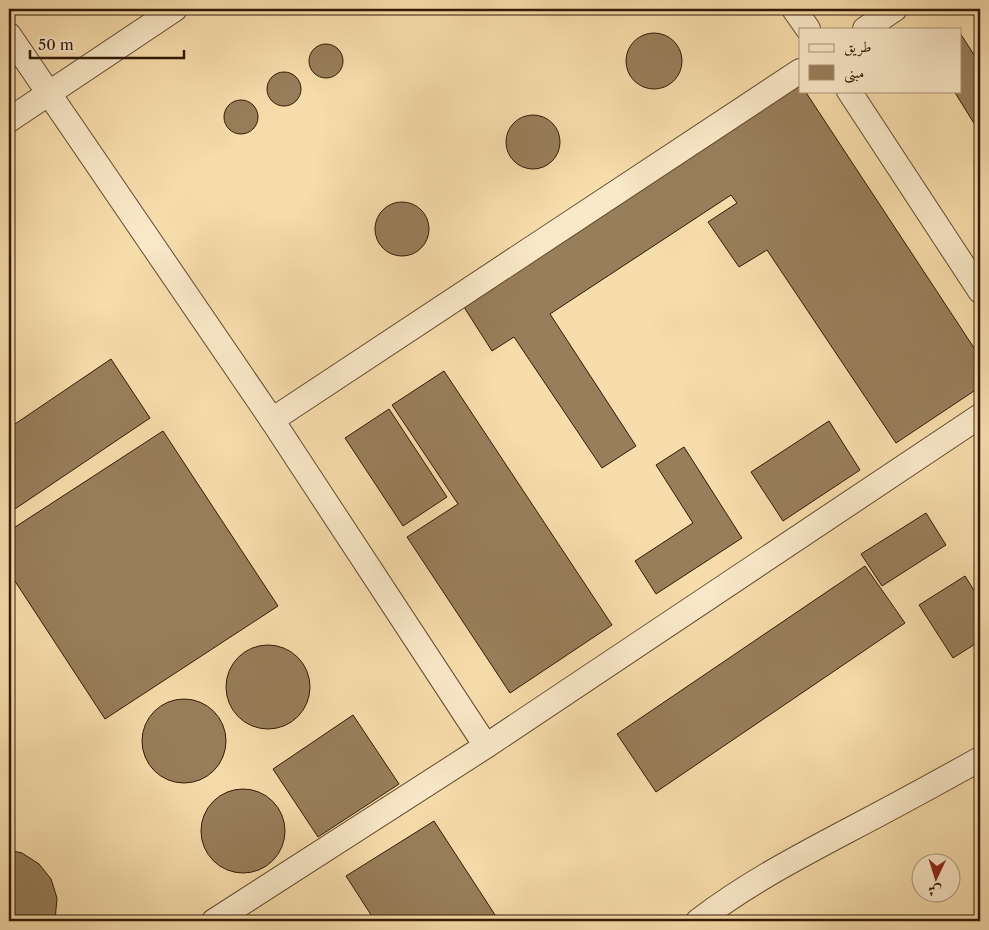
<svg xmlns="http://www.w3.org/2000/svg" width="989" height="930" font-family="'Libre Caslon Text',Amiri,serif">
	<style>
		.building { fill: #987f5b; stroke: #301a03 }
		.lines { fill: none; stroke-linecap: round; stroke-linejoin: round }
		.minor-casing { stroke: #624b2d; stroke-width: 26 }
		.minor { stroke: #fae9c9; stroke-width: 24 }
	</style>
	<rect width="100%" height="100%" fill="#f8ddac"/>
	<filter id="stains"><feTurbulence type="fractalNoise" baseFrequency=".004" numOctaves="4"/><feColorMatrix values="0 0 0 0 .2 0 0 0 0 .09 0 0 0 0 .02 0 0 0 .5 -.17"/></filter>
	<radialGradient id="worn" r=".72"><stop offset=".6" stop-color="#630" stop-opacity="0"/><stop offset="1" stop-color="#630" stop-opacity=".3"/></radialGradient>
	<!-- building -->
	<g class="building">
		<polygon points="960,33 980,64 980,133 954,91 960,91"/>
		<circle cx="654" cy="61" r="28"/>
		<circle cx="326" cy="61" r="17"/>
		<circle cx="284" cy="89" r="17"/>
		<polygon points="800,85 800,91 805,91 980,357 980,387 896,443 767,250 739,267 708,222 737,203 731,195 550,314 636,446 602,468 514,337 492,351 462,304"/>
		<circle cx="241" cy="117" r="17"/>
		<circle cx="533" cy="142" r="27"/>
		<circle cx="402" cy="229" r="27"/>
		<polygon points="111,359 150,418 9,513 9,428"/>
		<polygon points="444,371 612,625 510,693 407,537 458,504 392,405"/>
		<polygon points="389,409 447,497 403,526 345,438"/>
		<polygon points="829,421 860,470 783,521 751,472"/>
		<polygon points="163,431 278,606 105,719 9,572 9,531"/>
		<polygon points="684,447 742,538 656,594 635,561 693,523 656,465"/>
		<polygon points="926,513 946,545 882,586 861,554"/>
		<polygon points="865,566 905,623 656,792 617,734"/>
		<polygon points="965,576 980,600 980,641 953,658 919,605"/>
		<circle cx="268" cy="687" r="42"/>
		<circle cx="184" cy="741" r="42"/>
		<polygon points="353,715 399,784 318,837 273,769"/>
		<circle cx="243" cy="831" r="42"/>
		<polygon points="434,821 499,921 375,921 346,876"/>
		<polygon points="9,850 22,853 39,864 51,879 57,898 55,921 9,921"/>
	</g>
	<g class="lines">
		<defs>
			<g id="minor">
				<polyline points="794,9 808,29"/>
				<polyline points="865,29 895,9"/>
				<polyline points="9,35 272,420 486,746"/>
				<polyline points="849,91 980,291"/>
				<polyline points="9,120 175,9"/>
				<polyline points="272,420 800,71"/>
				<polyline points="214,921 486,746 980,416"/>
				<path d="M 698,921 C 745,885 796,858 849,830 C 893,807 937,783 980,759"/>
			</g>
		</defs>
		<!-- minor casing -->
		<use href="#minor" class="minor-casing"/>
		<!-- minor -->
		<use href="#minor" class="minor"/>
	</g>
	<!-- margin -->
	<rect width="989" height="930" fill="none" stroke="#f8ddac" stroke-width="30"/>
	<rect x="10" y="10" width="969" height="910" fill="none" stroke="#301a03" stroke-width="2.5"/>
	<rect x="15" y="15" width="959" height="900" fill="none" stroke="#301a03"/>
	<!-- legend -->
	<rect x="799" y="28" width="162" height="65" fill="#fae9c9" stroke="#a9967a"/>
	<rect x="809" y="44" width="25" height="8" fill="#fae9c9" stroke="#a9967a"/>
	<text x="844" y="52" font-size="15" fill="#301a03">طريق</text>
	<rect x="809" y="65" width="25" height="15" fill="#987f5b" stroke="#a9967a"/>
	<text x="844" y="78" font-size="15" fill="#301a03">مبنى</text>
	<!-- north arrow -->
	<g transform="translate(936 878) rotate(184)"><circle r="24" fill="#fae9c9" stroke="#a9967a"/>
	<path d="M0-4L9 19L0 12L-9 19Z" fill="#8f2418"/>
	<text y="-8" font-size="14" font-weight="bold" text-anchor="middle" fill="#301a03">ش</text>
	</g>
	<!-- scale -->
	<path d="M30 50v8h154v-8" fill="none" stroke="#301a03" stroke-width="2.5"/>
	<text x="38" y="50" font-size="15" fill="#301a03" stroke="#fae9c9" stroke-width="4" paint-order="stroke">50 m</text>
	<rect width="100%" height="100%" filter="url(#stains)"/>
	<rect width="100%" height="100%" fill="url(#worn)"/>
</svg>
